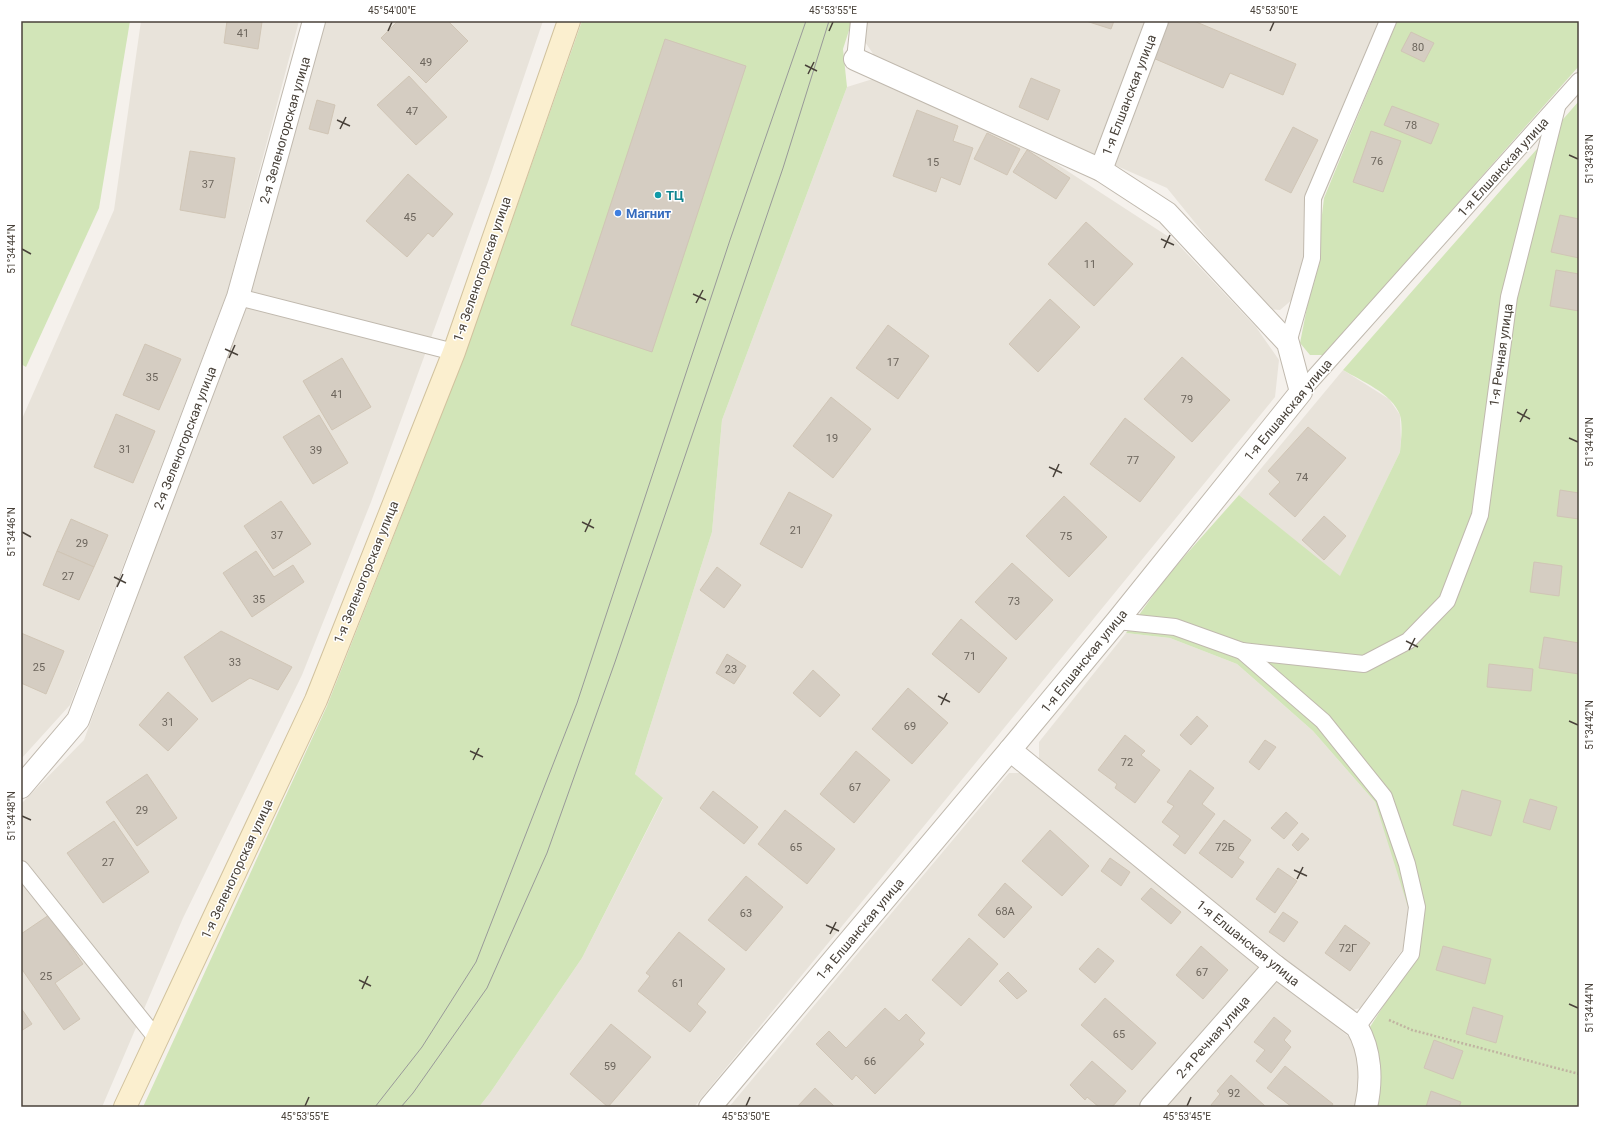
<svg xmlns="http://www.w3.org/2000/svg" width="1600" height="1128" font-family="Roboto,sans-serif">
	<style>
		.residential { fill: #e8e3da }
		.green { fill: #d2e5b8 }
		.building { fill: #d5cdc2; stroke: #d0c5b5 }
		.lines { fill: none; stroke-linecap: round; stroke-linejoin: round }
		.lane-casing { stroke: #c0b9ae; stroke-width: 18 }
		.street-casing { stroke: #c0b9ae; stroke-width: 24 }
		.secondary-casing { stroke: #d1c29e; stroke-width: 24 }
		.path { stroke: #c0b4a1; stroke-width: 2.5; stroke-dasharray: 2 2; stroke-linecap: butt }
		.lane { stroke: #fff; stroke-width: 16 }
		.street { stroke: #fff; stroke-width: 22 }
		.secondary { stroke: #fbefcf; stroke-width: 22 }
		.tram { stroke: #999; stroke-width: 1 }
		.ticks { fill: none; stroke: #49423a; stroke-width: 1.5 }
		.culture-dot { fill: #0f9aa8; stroke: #fff; stroke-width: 1.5 }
		.shop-dot { fill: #3f7fe0; stroke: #fff; stroke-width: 1.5 }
		.labels { text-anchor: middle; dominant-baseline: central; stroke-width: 3; stroke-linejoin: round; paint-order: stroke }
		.number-label { font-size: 11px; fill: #6c655c }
		.street-label { font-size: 13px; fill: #49423a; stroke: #fff }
		.culture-label { font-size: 13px; font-weight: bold; fill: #0d838f; stroke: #fff; text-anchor: start }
		.shop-label { font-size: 13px; font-weight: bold; fill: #366cbe; stroke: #fff; text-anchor: start }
		.neatline { fill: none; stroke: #49423a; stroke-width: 1.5 }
		.ticks-label { font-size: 10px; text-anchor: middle; fill: #49423a }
	</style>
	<rect width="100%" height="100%" fill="#f5f1ec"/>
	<!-- residential -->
	<g class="residential">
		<polygon points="141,21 299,21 227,293 70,705 21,759 21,421 114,210"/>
		<polygon points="322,21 543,21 488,182 371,502 302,675 183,918 102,1107 21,1107 21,804 84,740 246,303"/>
		<polygon points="866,21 1397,21 1307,237 1305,256 1293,299 1280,310 1265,309 1167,188 878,61 865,42"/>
		<polygon points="876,78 1029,146 1175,241 1256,327 1279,360 1275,397 694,1107 479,1107 490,1093 582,958 663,799 635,774 712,532 722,420 847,87"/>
		<polygon points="1343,370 1389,399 1400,415 1401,439 1400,452 1340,577 1239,495"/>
		<polygon points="1126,633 1170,638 1237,664 1313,731 1375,802 1398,870 1408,907 1403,949 1360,1008 1346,1012 1039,760 1039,742"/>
		<polygon points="1009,773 1029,773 1355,1042 1364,1081 1359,1107 729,1107"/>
	</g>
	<!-- green -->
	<g class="green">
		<polygon points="21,21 130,21 99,208 26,367 21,364"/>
		<polygon points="582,21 852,21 843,49 847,87 722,420 712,532 635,774 663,798 582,958 490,1093 479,1107 143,1107 327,706 464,357"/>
		<polygon points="1397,21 1579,21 1579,66 1324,355 1310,355 1300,343 1317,257 1324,198"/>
		<path d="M 1579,101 L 1579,1107 L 1373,1107 L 1378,1062 L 1370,1027 L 1417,953 L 1408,907 L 1375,802 L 1313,731 L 1237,664 L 1170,638 L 1126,633 L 1167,576 L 1239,495 L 1340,576 L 1400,452 C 1401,441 1403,426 1400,415 C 1392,393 1361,381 1343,370 Z"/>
	</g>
	<!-- building -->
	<g class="building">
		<polygon points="227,21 262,22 258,49 224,43"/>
		<polygon points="398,21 448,21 468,41 426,83 381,38"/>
		<polygon points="1086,21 1114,21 1111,29"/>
		<polygon points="1169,21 1194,21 1296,64 1283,95 1230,73 1223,88 1153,58"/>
		<polygon points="1411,32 1434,43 1424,62 1401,51"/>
		<polygon points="665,39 746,66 652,352 571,325"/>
		<polygon points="409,76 447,117 416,145 377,105"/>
		<polygon points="1031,78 1060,90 1048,120 1019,107"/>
		<polygon points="317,100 335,105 328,134 309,129"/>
		<polygon points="1392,106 1439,124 1431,144 1384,125"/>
		<polygon points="917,110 958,126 953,141 973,148 960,185 941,177 936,192 893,176"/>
		<polygon points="1293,127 1318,140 1291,193 1265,180"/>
		<polygon points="1371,131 1401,141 1383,192 1353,182"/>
		<polygon points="987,133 1020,149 1007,175 974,159"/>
		<polygon points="1027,150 1070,178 1056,199 1013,172"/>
		<polygon points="190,151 235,158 225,218 180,210"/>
		<polygon points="408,174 453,214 433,237 428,233 407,257 366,221"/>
		<polygon points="1560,215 1579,219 1579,258 1551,252"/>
		<polygon points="1086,222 1133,264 1094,306 1048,264"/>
		<polygon points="1556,270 1579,274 1579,311 1550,306"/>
		<polygon points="1050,299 1080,327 1038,372 1009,344"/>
		<polygon points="888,325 929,356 898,399 856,368"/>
		<polygon points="145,344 181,359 159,410 123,395"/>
		<polygon points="1182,357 1230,400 1192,442 1144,399"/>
		<polygon points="342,358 371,407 332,430 303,381"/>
		<polygon points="831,397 871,429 833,478 793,446"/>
		<polygon points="116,414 155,431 133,483 94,467"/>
		<polygon points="319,415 348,463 313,484 283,437"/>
		<polygon points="1125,418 1175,457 1140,502 1090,464"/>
		<polygon points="1308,427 1346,458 1295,517 1269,494 1280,482 1268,471"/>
		<polygon points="1560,490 1579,493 1579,519 1557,516"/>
		<polygon points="789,492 832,515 802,568 760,544"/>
		<polygon points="1064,496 1107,537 1069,577 1026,536"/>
		<polygon points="281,501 311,544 273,569 244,526"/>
		<polygon points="1324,516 1346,536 1324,560 1302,540"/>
		<polygon points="71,519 108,535 94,567 57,551"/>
		<polygon points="57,551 94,567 79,600 43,585"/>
		<polygon points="256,551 274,577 293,565 304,582 252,617 223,573"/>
		<polygon points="1534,562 1562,566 1559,596 1530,592"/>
		<polygon points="1012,563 1053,600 1016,640 975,602"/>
		<polygon points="717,567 741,585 724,608 700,590"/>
		<polygon points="961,619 1007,658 979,693 932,654"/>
		<polygon points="221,631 292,667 278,690 250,678 212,702 184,657"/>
		<polygon points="21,633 64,651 46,694 21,683"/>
		<polygon points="1544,637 1579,643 1579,674 1539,668"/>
		<polygon points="727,654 746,666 734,684 716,673"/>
		<polygon points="1489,664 1533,669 1531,691 1487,687"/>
		<polygon points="813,670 840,695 820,717 793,693"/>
		<polygon points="908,688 948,723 912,764 872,729"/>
		<polygon points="168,692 198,719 168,751 139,725"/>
		<polygon points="1197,716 1208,726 1191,745 1180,735"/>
		<polygon points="1125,735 1145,751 1141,755 1160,770 1135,803 1115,788 1117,784 1098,770"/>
		<polygon points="1265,740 1276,747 1259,770 1249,762"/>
		<polygon points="856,751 890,780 854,823 820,794"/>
		<polygon points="1190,770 1214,788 1202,804 1215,814 1185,854 1173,845 1180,836 1162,822 1174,806 1167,802"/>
		<polygon points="147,774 177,818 137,846 106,802"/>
		<polygon points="1462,790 1501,801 1491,836 1453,825"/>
		<polygon points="713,791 758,827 744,844 700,808"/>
		<polygon points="1530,799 1557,807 1550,830 1523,822"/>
		<polygon points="785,810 835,849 807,884 758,844"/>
		<polygon points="1286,812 1298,823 1284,839 1271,828"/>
		<polygon points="1224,820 1251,840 1238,858 1244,862 1232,878 1199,853"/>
		<polygon points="114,821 149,872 103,903 67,853"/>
		<polygon points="1050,830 1089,866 1062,896 1022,861"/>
		<polygon points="1302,833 1309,839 1298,851 1292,845"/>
		<polygon points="1110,858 1130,872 1121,886 1101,871"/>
		<polygon points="1278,868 1297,881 1275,913 1256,899"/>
		<polygon points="746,876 783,907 746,951 708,920"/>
		<polygon points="1005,883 1032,907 1004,938 978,915"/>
		<polygon points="1151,888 1181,912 1171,924 1141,899"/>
		<polygon points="1283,912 1298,922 1284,942 1269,932"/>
		<polygon points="49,915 83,964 55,983 80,1019 64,1030 21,968 21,934"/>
		<polygon points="1345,925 1370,943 1350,971 1325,953"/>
		<polygon points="679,932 725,969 697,1004 706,1012 690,1032 638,991 650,976 646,973"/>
		<polygon points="969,938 998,964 961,1006 932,980"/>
		<polygon points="1201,946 1228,970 1203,999 1176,975"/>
		<polygon points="1443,946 1491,959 1485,984 1436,970"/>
		<polygon points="1098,948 1114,961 1095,983 1079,969"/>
		<polygon points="1008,972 1027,991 1017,999 999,981"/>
		<polygon points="1105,998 1156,1043 1132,1070 1081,1025"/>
		<polygon points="1473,1007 1503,1016 1496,1043 1466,1034"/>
		<polygon points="21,1008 32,1024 21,1031"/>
		<polygon points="885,1008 899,1021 906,1014 925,1033 919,1040 924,1044 875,1094 856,1075 852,1080 816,1044 829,1031 846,1048"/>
		<polygon points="1274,1017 1291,1031 1284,1040 1291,1047 1271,1073 1256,1061 1265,1050 1254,1042"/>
		<polygon points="611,1024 651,1057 608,1107 570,1074"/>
		<polygon points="1434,1040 1463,1051 1453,1079 1424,1068"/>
		<polygon points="1092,1061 1126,1091 1112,1107 1099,1107 1087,1097 1085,1100 1070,1085"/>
		<polygon points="1285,1066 1333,1104 1331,1107 1292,1107 1267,1088"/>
		<polygon points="1231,1075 1265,1106 1264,1107 1213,1107 1211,1105 1220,1094 1217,1091"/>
		<polygon points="815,1088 834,1106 834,1107 797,1107"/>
		<polygon points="1431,1091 1461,1102 1459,1107 1426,1107"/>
	</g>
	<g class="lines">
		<defs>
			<g id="lane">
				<polyline points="855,59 859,21"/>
				<polyline points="238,297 454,352"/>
				<polyline points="1288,343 1312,258 1313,198 1388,21"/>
				<polyline points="1301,392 1579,81"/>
				<polyline points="1117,621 1175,627 1242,651 1323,721 1384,797 1407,864 1417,907 1411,954 1357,1027"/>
				<polyline points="1242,651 1364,664 1408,641 1447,601 1480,515 1509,297 1557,107"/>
				<polyline points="21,869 157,1039"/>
			</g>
			<g id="street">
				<polyline points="1101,170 1157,21"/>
				<path d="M 1010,750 L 1275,966 L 1357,1027 C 1371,1051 1372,1081 1366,1107"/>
				<polyline points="21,787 78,720 238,297 314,21"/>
				<polyline points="710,1107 1010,750 1117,621 1301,392 1288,343 1167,213 1101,170 855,59"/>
				<polyline points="1151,1107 1275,966"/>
			</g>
			<polyline id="secondary" points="125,1107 316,700 454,352 569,21"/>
		</defs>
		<!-- lane casing -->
		<use href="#lane" class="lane-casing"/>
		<!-- street casing -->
		<use href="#street" class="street-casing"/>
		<!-- secondary casing -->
		<use href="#secondary" class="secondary-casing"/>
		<!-- path -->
		<polyline class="path" points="1389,1020 1412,1030 1579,1074"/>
		<!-- lane -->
		<use href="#lane" class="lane"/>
		<!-- street -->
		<use href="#street" class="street"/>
		<!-- secondary -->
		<use href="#secondary" class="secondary"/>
		<!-- tram -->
		<g class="tram">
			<polyline points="375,1107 422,1047 476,962 577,703 730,240 806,21"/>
			<polyline points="401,1107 413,1093 487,988 547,853 615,662 783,168 829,21"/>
		</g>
	</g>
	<!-- ticks -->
	<path class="ticks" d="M 388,31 L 392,22M 829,31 L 833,22M 1270,31 L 1274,22M 805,65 L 817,71M 808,74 L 814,62M 337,120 L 350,126M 340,129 L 346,117M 1569,155 L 1578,159M 1161,239 L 1174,245M 1164,248 L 1170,235M 22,249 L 31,254M 693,294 L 706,300M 696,303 L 703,290M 225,349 L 238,355M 229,358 L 235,345M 1517,412 L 1530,419M 1520,422 L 1527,409M 1569,438 L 1578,442M 1049,467 L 1062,473M 1053,477 L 1059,464M 582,522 L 594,528M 22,532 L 31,537M 585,532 L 591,519M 114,577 L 126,583M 117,587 L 123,574M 1406,641 L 1418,647M 1409,650 L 1415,638M 938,696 L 950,702M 941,705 L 947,693M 1569,721 L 1578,725M 470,751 L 483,757M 473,760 L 479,748M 22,816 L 31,820M 1294,870 L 1307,876M 1297,879 L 1303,867M 826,925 L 839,931M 830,934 L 836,922M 359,980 L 371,986M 362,989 L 368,976M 1569,1004 L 1578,1008M 305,1106 L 309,1097M 746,1106 L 750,1097M 1187,1106 L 1191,1097"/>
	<!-- markers -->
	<circle class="culture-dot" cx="658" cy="195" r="4"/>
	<circle class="shop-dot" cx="618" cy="213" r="4"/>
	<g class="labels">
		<!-- number labels -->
		<g class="number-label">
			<text x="243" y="33">41</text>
			<text x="1418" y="47">80</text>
			<text x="426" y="62">49</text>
			<text x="412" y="111">47</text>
			<text x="1411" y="125">78</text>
			<text x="1377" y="161">76</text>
			<text x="933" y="162">15</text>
			<text x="208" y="184">37</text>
			<text x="410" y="217">45</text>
			<text x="1090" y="264">11</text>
			<text x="893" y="362">17</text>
			<text x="152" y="377">35</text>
			<text x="337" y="394">41</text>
			<text x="1187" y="399">79</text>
			<text x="832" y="438">19</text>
			<text x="125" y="449">31</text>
			<text x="316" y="450">39</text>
			<text x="1133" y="460">77</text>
			<text x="1302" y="477">74</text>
			<text x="796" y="530">21</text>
			<text x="277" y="535">37</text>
			<text x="1066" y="536">75</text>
			<text x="82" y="543">29</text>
			<text x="68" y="576">27</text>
			<text x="259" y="599">35</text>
			<text x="1014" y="601">73</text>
			<text x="970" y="656">71</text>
			<text x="235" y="662">33</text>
			<text x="39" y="667">25</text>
			<text x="731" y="669">23</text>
			<text x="168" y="722">31</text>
			<text x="910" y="726">69</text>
			<text x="1127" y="762">72</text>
			<text x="855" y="787">67</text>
			<text x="142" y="810">29</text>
			<text x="796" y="847">65</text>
			<text x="1225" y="847">72Б</text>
			<text x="108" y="862">27</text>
			<text x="1005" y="911">68А</text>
			<text x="746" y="913">63</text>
			<text x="1348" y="948">72Г</text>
			<text x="1202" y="972">67</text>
			<text x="46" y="976">25</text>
			<text x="678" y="983">61</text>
			<text x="1119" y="1034">65</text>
			<text x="870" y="1061">66</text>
			<text x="610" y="1066">59</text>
			<text x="1234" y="1093">92</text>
		</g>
		<!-- street labels -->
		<g class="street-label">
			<text transform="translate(1129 95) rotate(-69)">1-я Елшанская улица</text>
			<text transform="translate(285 130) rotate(-74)">2-я Зеленогорская улица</text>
			<text transform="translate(1503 167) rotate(-48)">1-я Елшанская улица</text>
			<text transform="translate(482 269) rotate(-71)">1-я Зеленогорская улица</text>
			<text transform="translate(1501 355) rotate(-82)">1-я Речная улица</text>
			<text transform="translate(1288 410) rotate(-50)">1-я Елшанская улица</text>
			<text transform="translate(185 438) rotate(-69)">2-я Зеленогорская улица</text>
			<text transform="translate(366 572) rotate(-68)">1-я Зеленогорская улица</text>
			<text transform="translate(1084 661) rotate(-51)">1-я Елшанская улица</text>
			<text transform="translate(237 869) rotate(-65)">1-я Зеленогорская улица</text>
			<text transform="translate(860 929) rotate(-50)">1-я Елшанская улица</text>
			<text transform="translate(1248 943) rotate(39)">1-я Елшанская улица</text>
			<text transform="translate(1213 1037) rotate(-49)">2-я Речная улица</text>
		</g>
		<!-- culture labels -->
		<g class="culture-label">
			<text x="666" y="195">ТЦ</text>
		</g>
		<!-- shop labels -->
		<g class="shop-label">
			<text x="626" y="213">Магнит</text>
		</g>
	</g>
	<!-- border -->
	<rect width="1600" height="1128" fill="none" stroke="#ffffff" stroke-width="44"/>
	<rect x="22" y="22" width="1556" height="1084" class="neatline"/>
	<g class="ticks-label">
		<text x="392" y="14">45°54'00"E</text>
		<text x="833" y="14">45°53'55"E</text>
		<text x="1274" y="14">45°53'50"E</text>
		<text transform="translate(1589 159) rotate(-90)" y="4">51°34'38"N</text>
		<text transform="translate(11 249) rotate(-90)" y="4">51°34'44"N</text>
		<text transform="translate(1589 442) rotate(-90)" y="4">51°34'40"N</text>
		<text transform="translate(11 532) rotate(-90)" y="4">51°34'46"N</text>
		<text transform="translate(1589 725) rotate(-90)" y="4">51°34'42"N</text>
		<text transform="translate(11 816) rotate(-90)" y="4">51°34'48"N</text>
		<text transform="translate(1589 1008) rotate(-90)" y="4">51°34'44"N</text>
		<text x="305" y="1120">45°53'55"E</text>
		<text x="746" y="1120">45°53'50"E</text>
		<text x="1187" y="1120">45°53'45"E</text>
	</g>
</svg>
